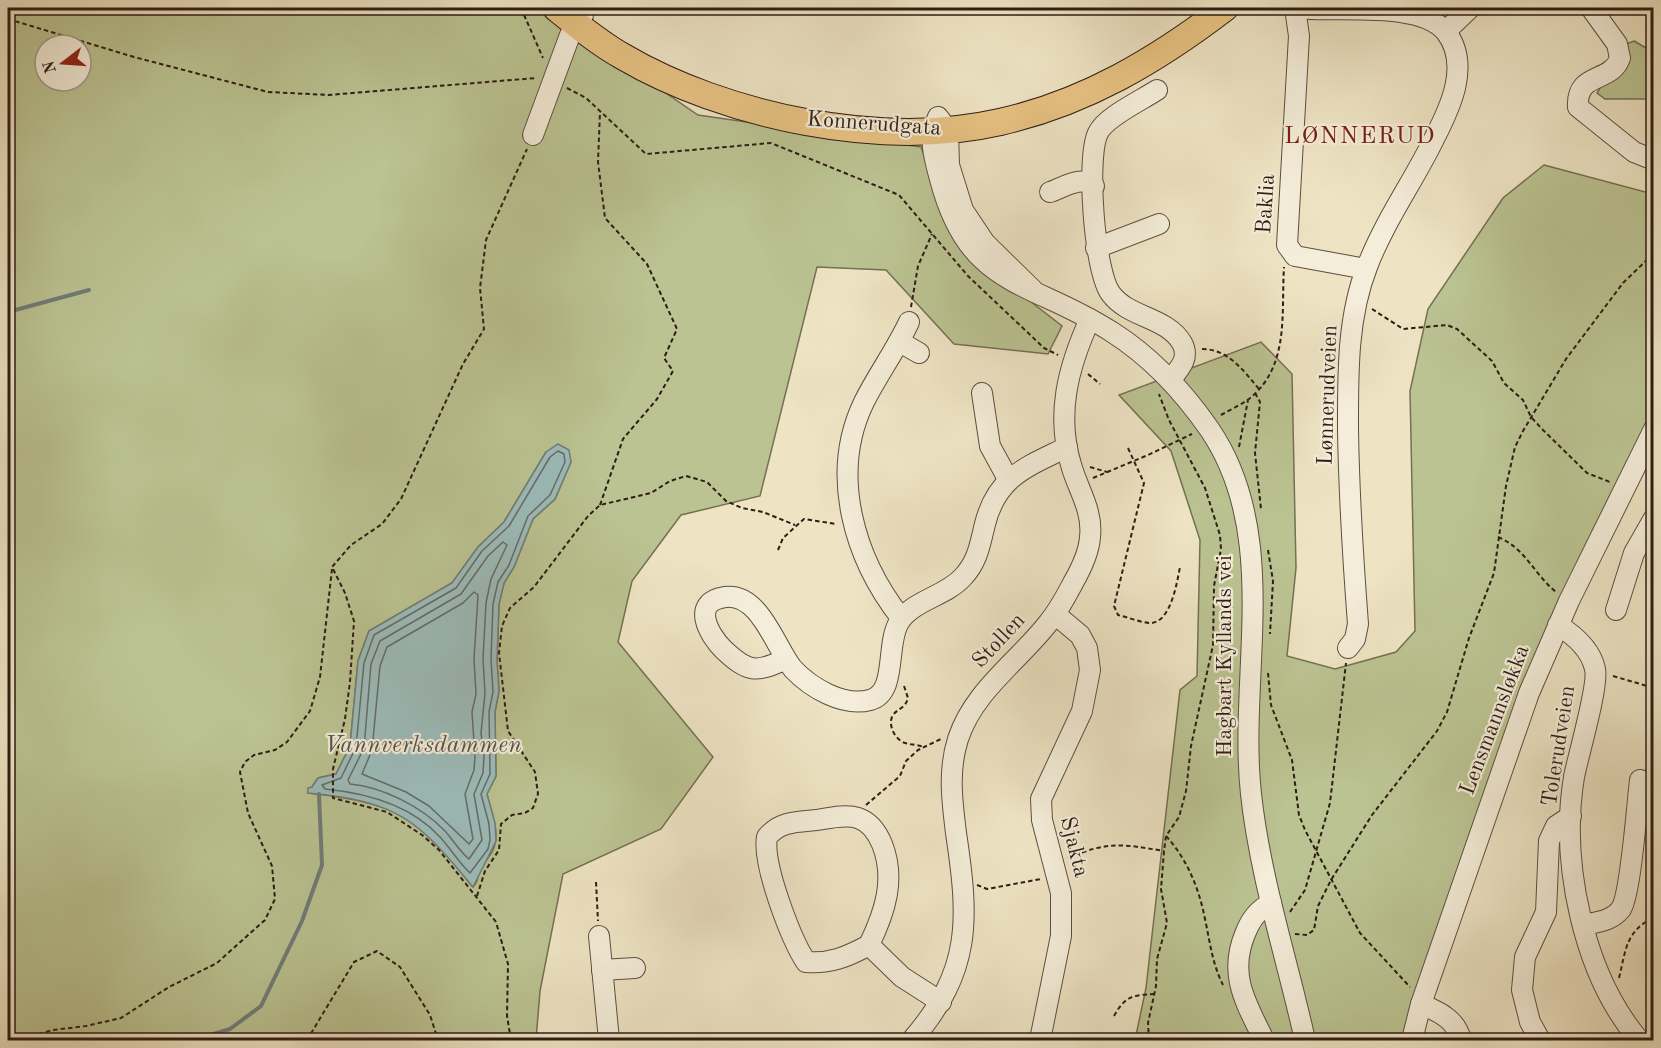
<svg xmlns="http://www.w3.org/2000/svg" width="1661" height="1048" font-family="'Old Standard TT',serif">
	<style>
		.green { fill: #bbc392; stroke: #747054; stroke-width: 1.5; fill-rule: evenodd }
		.water { fill: #9cbdbc; stroke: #707d79; stroke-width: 1.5 }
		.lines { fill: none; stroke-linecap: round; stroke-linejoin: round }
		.shore { stroke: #656c68; stroke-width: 1.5 }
		.stream { stroke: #707d79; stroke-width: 4 }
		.minor-casing { stroke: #5e4e41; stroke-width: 22 }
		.major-casing { stroke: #2e1c15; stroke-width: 28 }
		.path { stroke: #2e1c15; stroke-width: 2; stroke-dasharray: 4.5 3; stroke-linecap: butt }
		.minor { stroke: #f4edd9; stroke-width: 20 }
		.major { stroke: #e7c282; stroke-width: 26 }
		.labels { text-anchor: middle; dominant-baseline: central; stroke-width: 4.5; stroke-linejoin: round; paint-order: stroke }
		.street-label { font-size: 22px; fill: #2e1c15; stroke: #f4edd9 }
		.neighbourhood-label { font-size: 24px; letter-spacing: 1.5px; fill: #7a1f14; stroke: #f4edd9 }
		.water-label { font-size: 24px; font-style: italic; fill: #54544f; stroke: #f4edd9 }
	</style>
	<rect width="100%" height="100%" fill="#eee4c4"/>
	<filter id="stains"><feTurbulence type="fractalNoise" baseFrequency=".00333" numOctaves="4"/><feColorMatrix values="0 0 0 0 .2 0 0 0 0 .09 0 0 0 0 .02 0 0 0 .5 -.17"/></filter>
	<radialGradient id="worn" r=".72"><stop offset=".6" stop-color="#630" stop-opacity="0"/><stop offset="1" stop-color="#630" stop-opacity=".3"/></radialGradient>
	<!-- green -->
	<g class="green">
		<path d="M 8,8 L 542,8 L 698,115 L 921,147 L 958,245 L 1062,326 L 1048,354 L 954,344 L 886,270 L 817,267 L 760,496 L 681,515 L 632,581 L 618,642 L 713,757 L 661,829 L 563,874 L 540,991 L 536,1040 L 8,1040 ZM 45,45 L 81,45 L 81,81 L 45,81 ZM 546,452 L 571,462 L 555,499 L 533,519 L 514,567 L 504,583 L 499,604 L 497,660 L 499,691 L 495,712 L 496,776 L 487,794 C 491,812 501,833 493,850 C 490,857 483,863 480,870 C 477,877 479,881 473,887 C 460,872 449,855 435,840 C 401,805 354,798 308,793 L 318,778 L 336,774 L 350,746 L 358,661 L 369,631 L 452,583 L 478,547 L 504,522 Z"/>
		<polygon points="1634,41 1653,52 1653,99 1605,99 1597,93 1626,44"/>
		<polygon points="1544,165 1653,194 1653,430 1511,740 1412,1040 1135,1040 1146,988 1180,690 1197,676 1200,540 1171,451 1119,395 1261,342 1292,374 1296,568 1287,656 1335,669 1396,652 1415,631 1410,391 1428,309 1503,198"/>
	</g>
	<!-- water -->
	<path class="water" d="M 558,444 L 569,450 L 571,462 L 555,499 L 533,519 L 514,567 L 504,583 L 499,604 L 497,660 L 499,691 L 495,712 L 496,776 L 487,794 L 495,823 L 496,841 L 473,887 C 418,820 398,801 308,793 L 308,788 L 312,787 L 318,778 L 336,774 L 350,746 L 358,661 L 369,631 L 452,583 L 478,547 L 504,522 L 546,452 Z"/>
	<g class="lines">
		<!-- shore -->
		<g class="shore">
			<path d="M 558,451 L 564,454 L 565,462 L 550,495 L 528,516 L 509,565 L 498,582 L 493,604 L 491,659 L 493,692 L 489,712 L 490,774 L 481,794 L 489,824 L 490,840 L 488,849 L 470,873 C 459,863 451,849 440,837 C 411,805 366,793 325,789 L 322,785 L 341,778 L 356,747 L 364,663 L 374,635 L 456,588 L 482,551 L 509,526 L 550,457 Z"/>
			<path d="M 503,542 L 507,545 L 491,579 L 486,603 L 483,659 L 485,693 L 481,733 L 484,756 L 483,773 L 474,794 L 482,840 L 469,859 C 460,852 453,840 445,831 C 422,807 383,787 350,784 L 348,780 L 364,748 L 371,664 L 380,641 L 461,594 L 488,556 Z"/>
			<polygon points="474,592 478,595 474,659 476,694 472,712 475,757 474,770 465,794 473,839 469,844 429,806 406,792 362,774 372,750 380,666 387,647 463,603"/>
		</g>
		<!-- stream -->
		<g class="stream">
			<polyline points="8,312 89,290"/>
			<polyline points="194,1040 230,1029 261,1006 302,921 322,865 319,794"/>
		</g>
		<defs>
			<g id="minor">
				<polyline points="1295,8 1299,36 1287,245 1295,256 1366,269"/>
				<path d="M 1298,8 C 1337,13 1420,0 1446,32 C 1471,65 1450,108 1434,139 C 1413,182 1384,222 1367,267 C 1347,318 1348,375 1348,429 C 1349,494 1353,559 1358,624 L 1355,639 L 1348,648"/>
				<path d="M 1591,8 L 1617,44 L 1620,58 C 1611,84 1576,71 1578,107 L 1634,152 L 1654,160"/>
				<polyline points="1446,31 1470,8"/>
				<path d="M 1157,90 C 1142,100 1105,117 1098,133 C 1086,157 1094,272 1111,294 C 1129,318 1167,317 1182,343 C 1190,358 1180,368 1171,379"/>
				<polyline points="533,135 570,35 583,15"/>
				<path d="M 1050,192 C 1064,187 1082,175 1094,186"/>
				<polyline points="1096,248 1159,224"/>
				<path d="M 1033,290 L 985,243 L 963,210 L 949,165 L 948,130 L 938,117 C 928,138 934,157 940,179 C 969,290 1030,279 1112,332 C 1153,358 1183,391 1210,430 C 1282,537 1238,675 1251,794 C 1260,877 1287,959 1305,1040"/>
				<polyline points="900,342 919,353"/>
				<polyline points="982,393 990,446 1008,479"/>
				<polyline points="1616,610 1634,553 1654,518"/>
				<path d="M 901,618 C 854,558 829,474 864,402 C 878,374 896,350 909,322"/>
				<path d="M 1558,625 C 1574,635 1591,650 1595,669 C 1599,685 1578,756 1574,777 C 1560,862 1583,974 1639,1040"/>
				<path d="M 786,659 C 756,673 748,673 723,649 C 709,635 690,602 725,597 C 760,592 776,649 793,669 C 811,688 843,707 870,700 C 897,693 886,647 898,624 C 910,601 945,597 963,577 C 978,561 980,544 985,524 C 997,476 1027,467 1067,447"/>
				<path d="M 1584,925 C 1597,922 1612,921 1621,909 C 1631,893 1637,804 1640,780"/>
				<polyline points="599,936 609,1040"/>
				<path d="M 869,945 C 885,912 896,879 882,844 C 877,832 870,822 858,818 C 846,814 829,818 817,820 C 797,822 780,821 767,837 C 762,864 791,939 806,962 C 830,964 847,957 869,945 L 902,977 L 941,1002"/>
				<polyline points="602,970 635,968"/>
				<path d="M 1421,1004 C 1439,1012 1456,1019 1461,1040"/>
				<path d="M 912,1040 C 972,970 969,920 956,833 C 952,801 948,770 958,739 C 974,690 1019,661 1049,622 C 1059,610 1066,596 1073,583 C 1081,569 1089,553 1090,537 C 1093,511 1079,491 1072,468 C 1055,416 1068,367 1090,319"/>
				<polyline points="1040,1040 1061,936 1061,893 1042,820 1041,799 1082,711 1090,670 1087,648 1080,635 1055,614"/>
				<path d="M 1264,1040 C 1246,1003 1228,975 1245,934 C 1251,919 1257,911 1271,903"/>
				<polyline points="1412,1040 1421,1004 1529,693 1569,601 1654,429"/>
				<polyline points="1540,1040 1530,1022 1522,990 1525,957 1546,912 1549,841 1556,826 1571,816"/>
			</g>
			<path id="major" d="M 556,8 C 577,25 599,43 622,56 C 726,117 882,149 1000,122 C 1085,103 1157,60 1225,8"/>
		</defs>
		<!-- minor casing -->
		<use href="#minor" class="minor-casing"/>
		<!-- major casing -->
		<use href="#major" class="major-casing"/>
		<!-- path -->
		<g class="path">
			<polyline points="521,8 543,58"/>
			<polyline points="8,19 134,57 268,92 328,95 536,78"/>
			<polyline points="567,88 586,98 646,154 771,143 899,195 968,276 1044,348 1058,355"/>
			<polyline points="911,307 918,266 932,234"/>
			<polyline points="1372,309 1403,329 1447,325 1457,329 1492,361 1504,383 1523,400 1531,417 1543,430 1587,473 1610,482"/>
			<path d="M 1202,349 C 1228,349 1243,370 1259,389"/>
			<polyline points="1088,374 1100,384"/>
			<polyline points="1255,393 1260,402 1255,453 1261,509"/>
			<path d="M 1221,415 C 1230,410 1240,405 1249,399 C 1290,366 1281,314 1284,267"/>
			<polyline points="1239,447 1248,400"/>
			<path d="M 1128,448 L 1144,483 L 1114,606 L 1118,615 C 1128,617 1141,623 1151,623 C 1171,622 1177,582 1180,567"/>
			<polyline points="1090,467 1107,472"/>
			<polyline points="1093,478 1148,455 1192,434"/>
			<polyline points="600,505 623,439 657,399 673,371 664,358 677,329 647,264 605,218 598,162 600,112"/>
			<path d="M 1498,537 C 1525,548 1534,574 1556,592"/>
			<polyline points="778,550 783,538 804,519 836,524"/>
			<polyline points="1268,550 1273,581 1270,634"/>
			<polyline points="1268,673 1271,705 1292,760 1299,815 1305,830 1360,933 1410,987"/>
			<polyline points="1613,676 1654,688"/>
			<path d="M 904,686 L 908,698 C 905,709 898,708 893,715 C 887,724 895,740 905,743 C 911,745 917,744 923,747"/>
			<polyline points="866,805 900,776 906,761 918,750 941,739"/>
			<path d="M 1166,836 C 1187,859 1199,888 1205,919 C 1210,942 1212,963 1223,985"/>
			<path d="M 1068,858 C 1108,841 1122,844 1164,851"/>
			<polyline points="596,882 598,921"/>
			<polyline points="977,885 987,889 1041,879"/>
			<polyline points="477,896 485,871 499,850 501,824 512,815 525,813 533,808 538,794 535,772 508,731 499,653 502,626 510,608 534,587 588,516 600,505 651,493 670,481 686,476 707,482 726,501 742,508 763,512 795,525"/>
			<polyline points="1290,912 1305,890 1330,803 1346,663"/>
			<polyline points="1295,934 1307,935 1314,930 1318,906 1331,880 1372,815 1437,731 1447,712 1469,638 1494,573 1506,486 1515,447 1523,431 1566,359 1623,283 1654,253"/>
			<path d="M 1619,978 C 1626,950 1625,932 1654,917"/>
			<path d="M 1114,1016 C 1125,996 1133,995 1154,994"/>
			<polyline points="17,1040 53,1030 86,1026 121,1018 169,987 217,963 265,920 275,899 272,866 248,813 240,772 245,762 254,755 275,750 287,742 310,711 320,677 332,569"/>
			<polyline points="307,1040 354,962 377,951 400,967 430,1015 438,1040"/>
			<polyline points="511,1040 507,1016 508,964 496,922 439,850 422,835 387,812 333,798 333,769 345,719 350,682 354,621 345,593 332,567 351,545 382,524 401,499 463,364 484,329 480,288 486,240 527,149"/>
			<polyline points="1149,1040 1148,1023 1156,986 1157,959 1167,923 1161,889 1164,851 1166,836 1179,817 1186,791 1191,746 1213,645 1214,586 1221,549 1220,535 1205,488 1169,420 1159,394"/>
		</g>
		<!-- minor -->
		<use href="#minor" class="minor"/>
		<!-- major -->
		<use href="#major" class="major"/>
	</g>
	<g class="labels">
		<!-- street labels -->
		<g class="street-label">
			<text transform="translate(874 124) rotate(4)">Konnerudgata</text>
			<text transform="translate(1266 204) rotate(-86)">Baklia</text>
			<text transform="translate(1328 395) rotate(-88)">Lønnerudveien</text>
			<text transform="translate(999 641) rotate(-47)">Stollen</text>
			<text transform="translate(1225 656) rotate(-90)">Hagbart Kyllands vei</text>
			<text transform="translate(1495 720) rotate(-69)">Lensmannsløkka</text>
			<text transform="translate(1559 746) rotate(-81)">Tolerudveien</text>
			<text transform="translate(1074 847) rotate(76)">Sjakta</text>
		</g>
		<!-- neighbourhood labels -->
		<g class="neighbourhood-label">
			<text x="1360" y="137">LØNNERUD</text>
		</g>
		<!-- water labels -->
		<g class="water-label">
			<text x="423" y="746">Vannverksdammen</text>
		</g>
	</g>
	<!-- margin -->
	<rect width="1661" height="1048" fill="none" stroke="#eee4c4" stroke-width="30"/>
	<rect x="9" y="9" width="1643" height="1030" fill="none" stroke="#2e1c15" stroke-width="3"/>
	<rect x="15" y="15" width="1631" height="1018" fill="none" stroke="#2e1c15" stroke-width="1.5"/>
	<!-- north arrow -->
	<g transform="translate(63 63) rotate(253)"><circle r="28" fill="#f4edd9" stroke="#a5998b" stroke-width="1.5"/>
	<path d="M0-4.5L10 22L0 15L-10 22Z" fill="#8f2418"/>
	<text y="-9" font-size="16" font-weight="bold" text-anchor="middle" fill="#2e1c15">N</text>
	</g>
	<rect width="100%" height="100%" filter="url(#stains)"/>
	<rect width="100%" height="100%" fill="url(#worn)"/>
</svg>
